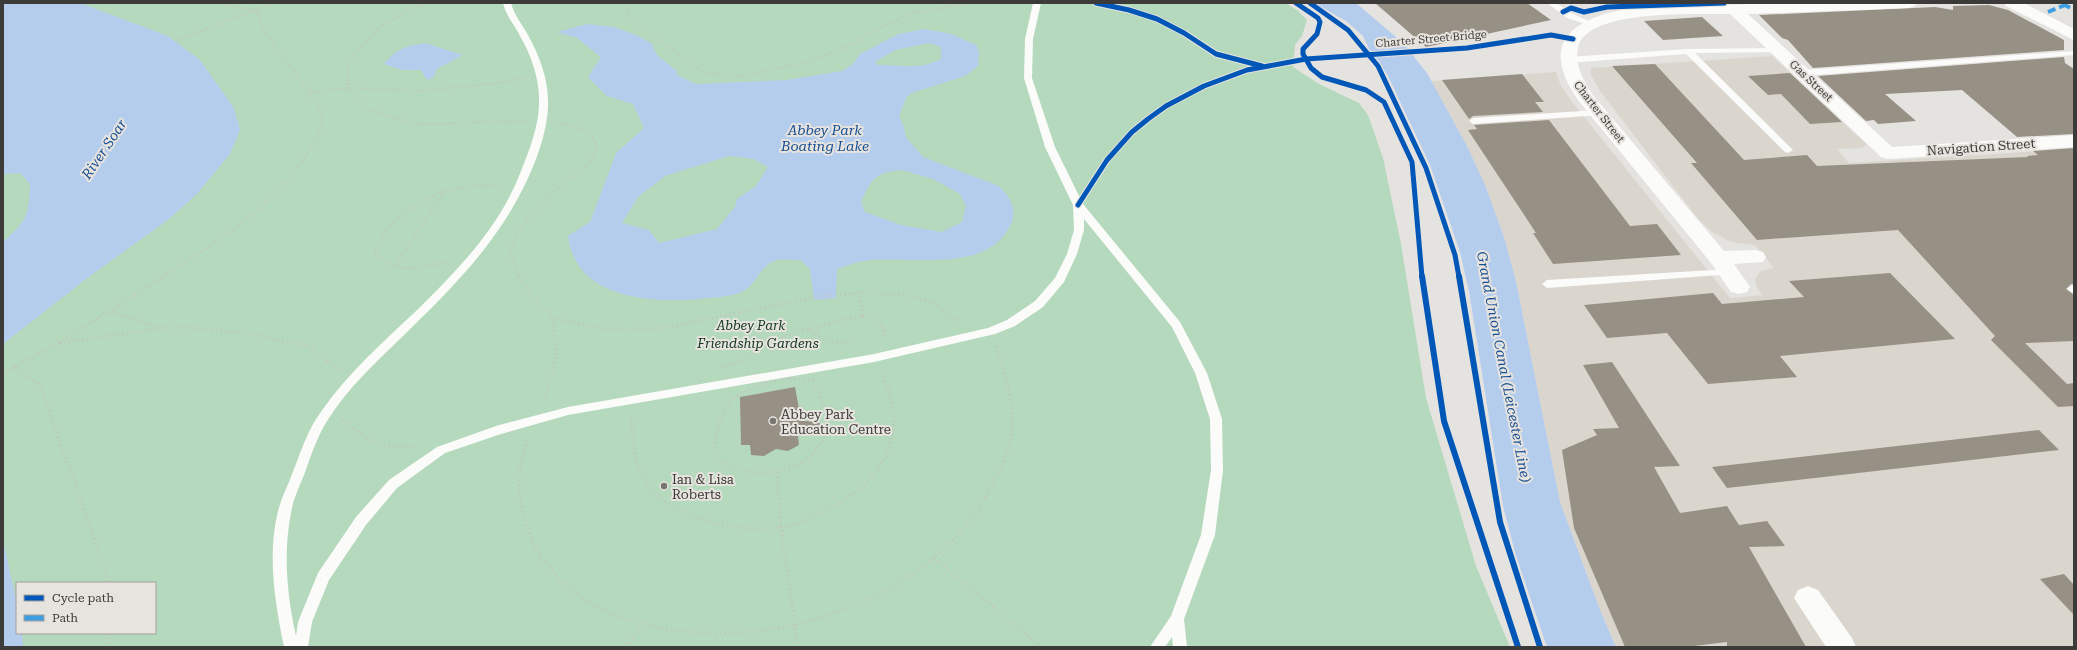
<svg xmlns="http://www.w3.org/2000/svg" width="2077" height="650" font-family="'Roboto Serif',serif">
	<style>
		.built { fill: #dad6ce }
		.green { fill: #b5d9bc; fill-rule: evenodd }
		.water { fill: #b5cded; fill-rule: evenodd }
		.building { fill: #979085 }
		.lines { fill: none; stroke-linecap: round; stroke-linejoin: round }
		.path-far1 { stroke: #c3c3c2; stroke-width: 2; stroke-dasharray: 1 2.5; stroke-linecap: butt }
		.path { stroke: #c3c3c2; stroke-width: 3; stroke-dasharray: 1 3.5; stroke-linecap: butt }
		.service { fill: #fbfbfa; fill-rule: evenodd }
		.minor { fill: #fbfbfa; fill-rule: evenodd }
		.quiet { stroke: #3f9ee2; stroke-width: 4; stroke-dasharray: 8 4; stroke-linecap: butt }
		.cycleway-far1-casing { stroke: #e7e3de; stroke-width: 7 }
		.cycleway-casing { stroke: #e7e3de; stroke-width: 9 }
		.cycleway-far1 { stroke: #0057b8; stroke-width: 5 }
		.cycleway { stroke: #0057b8; stroke-width: 6 }
		.poi-dot { fill: #777673; stroke: #e7e3de; stroke-width: 1.5 }
		.labels { text-anchor: middle; dominant-baseline: central; stroke-width: 4; stroke-linejoin: round; paint-order: stroke }
		.far-street-label { font-size: 11px; fill: #3c3b39; stroke: #e7e3de }
		.street-label { font-size: 13px; fill: #3c3b39; stroke: #e7e3de }
		.park-label { font-size: 13px; font-style: italic; fill: #0e351c; stroke: #e7e3de }
		.poi-label { font-size: 13px; fill: #3c3b39; stroke: #e7e3de; text-anchor: start }
		.water-label { font-size: 14px; font-style: italic; fill: #174f93; stroke: #e7e3de }
	</style>
	<rect width="100%" height="100%" fill="#e5e3e0"/>
	<!-- built -->
	<polygon class="built" points="1772,56 1867,145 1862,148 1837,149 1849,163 2074,149 2074,647 1616,647 1600,610 1560,502 1516,281 1504,237 1486,187 1467,146 1431,81 1556,72 1561,86 1573,103 1730,298 1762,295 1757,287 1755,281 1757,276 1761,271 1774,268 1755,245 1736,243 1727,240 1712,232 1699,220 1600,91 1591,75 1591,68"/>
	<!-- green -->
	<path class="green" d="M 3,3 L 1285,3 L 1297,10 L 1307,20 L 1302,36 L 1295,45 L 1293,67 L 1319,84 L 1359,103 L 1368,115 L 1383,158 L 1401,244 L 1426,398 L 1476,566 L 1510,647 L 3,647 ZM 17,583 L 155,583 L 155,633 L 17,633 Z"/>
	<!-- water -->
	<g class="water">
		<path d="M 3,3 L 80,3 L 168,36 L 200,60 L 234,108 L 240,130 L 230,154 L 197,194 L 169,219 L 86,279 L 3,344 L 3,242 C 27,221 29,215 30,184 L 20,173 L 3,174 Z"/>
		<polygon points="1314,3 1356,3 1403,43 1427,73 1467,146 1486,187 1504,237 1516,281 1560,502 1600,610 1616,647 1547,647 1516,556 1503,506 1469,291 1460,252 1430,165 1387,74 1371,53 1363,36 1346,21"/>
		<path d="M 587,24 L 614,27 L 636,35 L 651,43 L 657,55 L 678,72 L 675,74 L 696,84 L 786,80 L 842,71 L 852,65 L 860,54 L 883,42 L 899,34 L 924,29 L 952,34 L 976,45 L 979,52 L 978,66 L 965,76 L 911,93 L 906,98 L 899,117 L 903,124 L 906,137 L 923,157 L 999,186 C 1011,198 1018,210 1010,226 C 985,276 906,254 863,261 C 854,262 845,267 837,269 L 836,298 L 814,300 L 810,269 L 801,260 C 794,260 784,259 777,260 C 760,264 757,286 741,292 C 728,298 713,297 699,299 C 650,303 576,299 568,236 L 590,222 L 616,153 L 644,128 L 633,104 L 607,96 L 588,77 L 601,57 L 577,38 L 557,32 ZM 930,43 L 941,47 L 941,59 C 920,70 901,65 878,65 L 875,62 L 895,50 ZM 729,156 L 753,159 L 768,167 L 756,186 L 737,199 L 735,207 L 717,229 L 659,243 L 649,230 L 622,223 L 638,197 L 665,176 ZM 902,170 L 933,179 L 960,194 L 966,206 L 962,222 L 942,232 L 901,225 L 865,212 L 861,202 C 871,179 876,172 902,170 Z"/>
		<path d="M 425,43 L 463,55 L 437,69 L 433,78 L 427,80 L 421,70 L 402,70 L 384,64 C 395,50 407,45 425,43 Z"/>
		<polygon points="3,540 17,604 17,633 22,633 23,647 3,647"/>
	</g>
	<!-- building -->
	<g class="building">
		<polygon points="1375,3 1527,3 1551,20 1426,47"/>
		<polygon points="1989,5 2008,10 2064,40 2064,50 1813,68 1788,40 1782,38 1759,15 1935,7 1953,10 1953,6"/>
		<polygon points="1702,17 1723,36 1663,40 1644,21"/>
		<polygon points="2064,57 2065,63 2074,69 2074,134 2017,137 1962,90 1885,94 1916,121 1878,124 1874,120 1866,121 1818,76"/>
		<polygon points="1655,64 1744,160 1807,155 1817,166 2028,157 2027,156 2038,155 2033,151 2074,148 2074,284 2071,284 2066,289 2074,295 2074,341 2025,343 2067,384 2074,383 2074,406 2058,407 1991,340 1995,336 1898,230 1757,240 1691,163 1697,163 1612,66"/>
		<polygon points="1790,73 1842,122 1810,124 1781,94 1768,95 1748,76"/>
		<polygon points="1522,74 1544,102 1535,102 1543,112 1473,116 1469,119 1442,80"/>
		<polygon points="1549,120 1630,226 1657,224 1681,255 1553,264 1533,233 1536,233 1468,130 1477,129 1474,125"/>
		<polygon points="1890,273 1955,339 1780,356 1797,377 1708,384 1667,333 1607,338 1584,305 1713,293 1722,304 1804,297 1789,281"/>
		<polygon points="1612,362 1680,466 1654,467 1680,513 1727,506 1739,525 1767,521 1785,546 1749,547 1806,647 1727,647 1727,642 1686,647 1625,647 1574,528 1562,450 1597,435 1593,429 1619,428 1583,365"/>
		<polygon points="795,387 801,420 825,424 798,436 799,445 788,451 776,449 764,456 751,455 750,445 741,445 740,397"/>
		<polygon points="2039,430 2059,450 1727,488 1712,467"/>
		<polygon points="2064,574 2074,585 2074,615 2040,579"/>
	</g>
	<g class="lines">
		<!-- path-far1 -->
		<g class="path-far1">
			<polyline points="624,3 633,21 705,73 742,76 809,62 853,44 881,27 914,13 965,4 1018,3"/>
			<polyline points="1310,3 1348,30 1378,66 1426,168 1455,255 1459,277"/>
			<polyline points="177,40 274,3"/>
			<polyline points="347,88 367,109 416,124 526,121"/>
			<polyline points="347,88 348,63 379,27 414,7 432,3"/>
			<polyline points="308,93 347,88 421,91 507,82 525,77"/>
			<polyline points="447,262 410,269 394,267 375,252 386,229 409,209 445,191 476,185 501,186"/>
			<polyline points="394,267 445,191"/>
			<path d="M 162,277 C 218,241 276,206 311,148 C 319,134 327,120 318,105 L 261,26 L 257,11 L 215,3"/>
			<path d="M 519,277 C 515,268 509,255 512,245 C 518,224 551,194 567,180 C 577,173 589,166 594,155 C 604,133 572,125 557,122"/>
		</g>
		<!-- path -->
		<g class="path">
			<polyline points="518,276 529,294 548,312 553,321 556,355 552,375 543,401"/>
			<polyline points="1459,276 1500,522 1540,647"/>
			<polyline points="112,312 159,327"/>
			<path d="M 863,316 C 876,319 886,324 885,339"/>
			<polyline points="552,318 604,329 657,329 822,296 860,293 901,294 933,302 950,317 961,321"/>
			<polyline points="808,330 829,342 853,343"/>
			<polyline points="60,343 161,328 186,327 259,335 307,346 340,371"/>
			<polyline points="721,367 742,360 770,341 841,320 863,316 860,293"/>
			<polyline points="14,368 40,385 107,575 107,583"/>
			<polyline points="3,373 61,342 164,276"/>
			<path d="M 790,378 L 813,381 C 819,394 828,409 827,424 C 825,466 766,483 733,467 C 727,464 720,462 717,455 C 712,444 716,432 719,422 C 730,390 760,384 790,378 Z"/>
			<path d="M 631,417 C 633,439 634,465 647,484 C 658,501 680,512 699,518 C 727,527 757,532 786,526 C 804,523 821,514 836,505 C 888,475 909,429 882,373"/>
			<path d="M 343,419 C 367,444 381,448 416,446"/>
			<path d="M 526,440 C 516,474 517,505 531,537 C 574,638 722,647 813,620 C 881,600 953,558 987,494 C 998,473 1011,452 1012,428 C 1013,400 1005,372 996,346"/>
			<polyline points="777,472 781,527 798,647"/>
			<polyline points="934,558 1042,647"/>
			<polyline points="107,633 107,647"/>
			<polyline points="627,647 642,625"/>
		</g>
		<!-- service -->
		<g class="service">
			<path d="M 503,3 L 511,3 C 514,15 522,24 528,35 C 539,55 548,78 548,101 C 549,131 533,171 518,198 C 489,252 446,294 402,337 C 376,362 348,388 329,418 C 317,436 311,456 304,475 C 299,487 293,500 291,513 C 283,553 287,596 296,636 L 298,622 L 318,573 L 356,517 L 389,480 L 437,447 L 499,425 L 568,407 L 874,354 L 988,328 L 1007,320 L 1035,301 L 1055,278 L 1067,254 L 1074,230 L 1073,205 L 1045,147 L 1024,78 L 1025,39 L 1033,3 L 1041,3 L 1033,39 L 1032,78 L 1055,147 L 1083,204 L 1180,322 L 1207,373 L 1222,419 L 1223,470 L 1215,535 L 1184,619 L 1187,647 L 1173,647 L 1172,637 L 1165,647 L 1150,647 L 1171,616 L 1201,535 L 1211,470 L 1210,419 L 1195,373 L 1172,327 L 1084,219 L 1084,230 L 1077,254 L 1064,282 L 1043,307 L 1015,326 L 995,334 L 874,362 L 568,415 L 501,434 L 445,453 L 397,488 L 366,525 L 329,580 L 312,622 L 308,647 L 284,647 C 275,603 267,555 278,511 C 282,496 289,483 294,469 C 302,448 309,427 323,409 C 348,373 383,342 415,312 C 457,271 500,227 521,171 C 530,149 540,123 539,99 C 539,77 531,55 520,36 C 514,24 506,16 503,3 Z"/>
			<polygon points="1547,3 1556,3 1573,14 1593,23 1589,25 1567,18"/>
			<polygon points="1779,48 1782,48 1782,52 1695,53 1791,148 1793,150 1788,153 1785,152 1686,54 1568,63 1564,60 1568,57 1688,49"/>
			<polygon points="2074,51 2074,55 1803,76 1799,73 1803,70"/>
			<polygon points="1598,110 1601,111 1601,115 1473,124 1469,121 1473,118"/>
			<polygon points="1729,269 1733,270 1734,272 1733,274 1547,288 1542,284 1547,280"/>
			<polygon points="2072,285 2074,286 2074,294 2067,289"/>
		</g>
		<!-- minor -->
		<g class="minor">
			<path d="M 1778,3 L 1917,3 L 1915,6 L 1909,8 L 1748,14 L 1892,147 L 2074,135 L 2074,147 L 1888,159 L 1881,157 L 1730,14 C 1698,15 1586,8 1578,48 C 1574,65 1584,81 1592,94 L 1724,251 L 1756,250 L 1763,252 L 1766,257 L 1763,262 L 1734,264 L 1750,287 L 1747,292 L 1739,294 L 1731,292 L 1711,263 L 1578,100 C 1537,41 1574,18 1631,8 Z"/>
			<polygon points="2004,3 2024,3 2074,29 2074,40 2006,6"/>
			<polygon points="1808,586 1818,590 1852,638 1856,647 1826,647 1794,598 1798,590"/>
		</g>
		<!-- quiet -->
		<g class="quiet">
			<polyline points="2063,4 2074,10"/>
			<polyline points="2048,12 2065,5"/>
		</g>
		<defs>
			<g id="cycleway-far1">
				<polyline points="1096,3 1129,10 1157,19 1184,33 1216,54 1262,66"/>
				<polyline points="1296,3 1318,18 1320,22 1317,34 1303,49 1303,54 1311,68 1322,77 1366,90 1384,102 1412,162 1422,277"/>
				<polyline points="1310,3 1348,30 1378,66 1426,168 1455,255 1459,277"/>
				<polyline points="1563,12 1571,8 1584,12 1607,7 1724,3"/>
				<polyline points="1078,205 1107,160 1132,132 1148,119 1166,106 1204,86 1247,70 1306,59 1467,48 1551,35 1573,39"/>
			</g>
			<g id="cycleway">
				<polyline points="1422,276 1444,421 1518,647"/>
				<polyline points="1459,276 1500,522 1540,647"/>
			</g>
		</defs>
		<!-- cycleway-far1 casing -->
		<use href="#cycleway-far1" class="cycleway-far1-casing"/>
		<!-- cycleway casing -->
		<use href="#cycleway" class="cycleway-casing"/>
		<!-- cycleway-far1 -->
		<use href="#cycleway-far1" class="cycleway-far1"/>
		<!-- cycleway -->
		<use href="#cycleway" class="cycleway"/>
	</g>
	<!-- markers -->
	<g class="poi-dot">
		<circle cx="773" cy="421" r="4"/>
		<circle cx="664" cy="486" r="4"/>
	</g>
	<g class="labels">
		<!-- far-street labels -->
		<g class="far-street-label">
			<text transform="translate(1431 39) rotate(-5)">Charter Street Bridge</text>
			<text transform="translate(1811 81) rotate(43)">Gas Street</text>
			<text transform="translate(1599 112) rotate(52)">Charter Street</text>
		</g>
		<!-- street labels -->
		<g class="street-label">
			<text transform="translate(1981 147) rotate(-4)">Navigation Street</text>
		</g>
		<!-- park labels -->
		<g class="park-label">
			<text x="751" y="325">Abbey Park</text>
			<text x="758" y="343">Friendship Gardens</text>
		</g>
		<!-- poi labels -->
		<g class="poi-label">
			<text x="781" y="414">Abbey Park<tspan x="781" dy="15">Education Centre</tspan></text>
			<text x="672" y="479">Ian &amp; Lisa<tspan x="672" dy="15">Roberts</tspan></text>
		</g>
		<!-- water labels -->
		<g class="water-label">
			<text x="825" y="130">Abbey Park<tspan x="825" dy="16">Boating Lake</tspan></text>
			<text transform="translate(104 149) rotate(-56)">River Soar</text>
			<text transform="translate(1504 367) rotate(79)">Grand Union Canal (Leicester Line)</text>
		</g>
	</g>
	<!-- border -->
	<rect width="2077" height="650" fill="none" stroke="#3c3b39" stroke-width="8"/>
	<!-- legend -->
	<rect x="16" y="582" width="140" height="52" fill="#e7e3de" stroke="#a3a09c"/>
	<rect x="24" y="595" width="20" height="6" fill="#0057b8" stroke="#a3a09c"/>
	<text x="52" y="602" font-size="12" fill="#3c3b39">Cycle path</text>
	<rect x="24" y="615" width="20" height="6" fill="#3f9ee2" stroke="#a3a09c"/>
	<text x="52" y="622" font-size="12" fill="#3c3b39">Path</text>
</svg>
